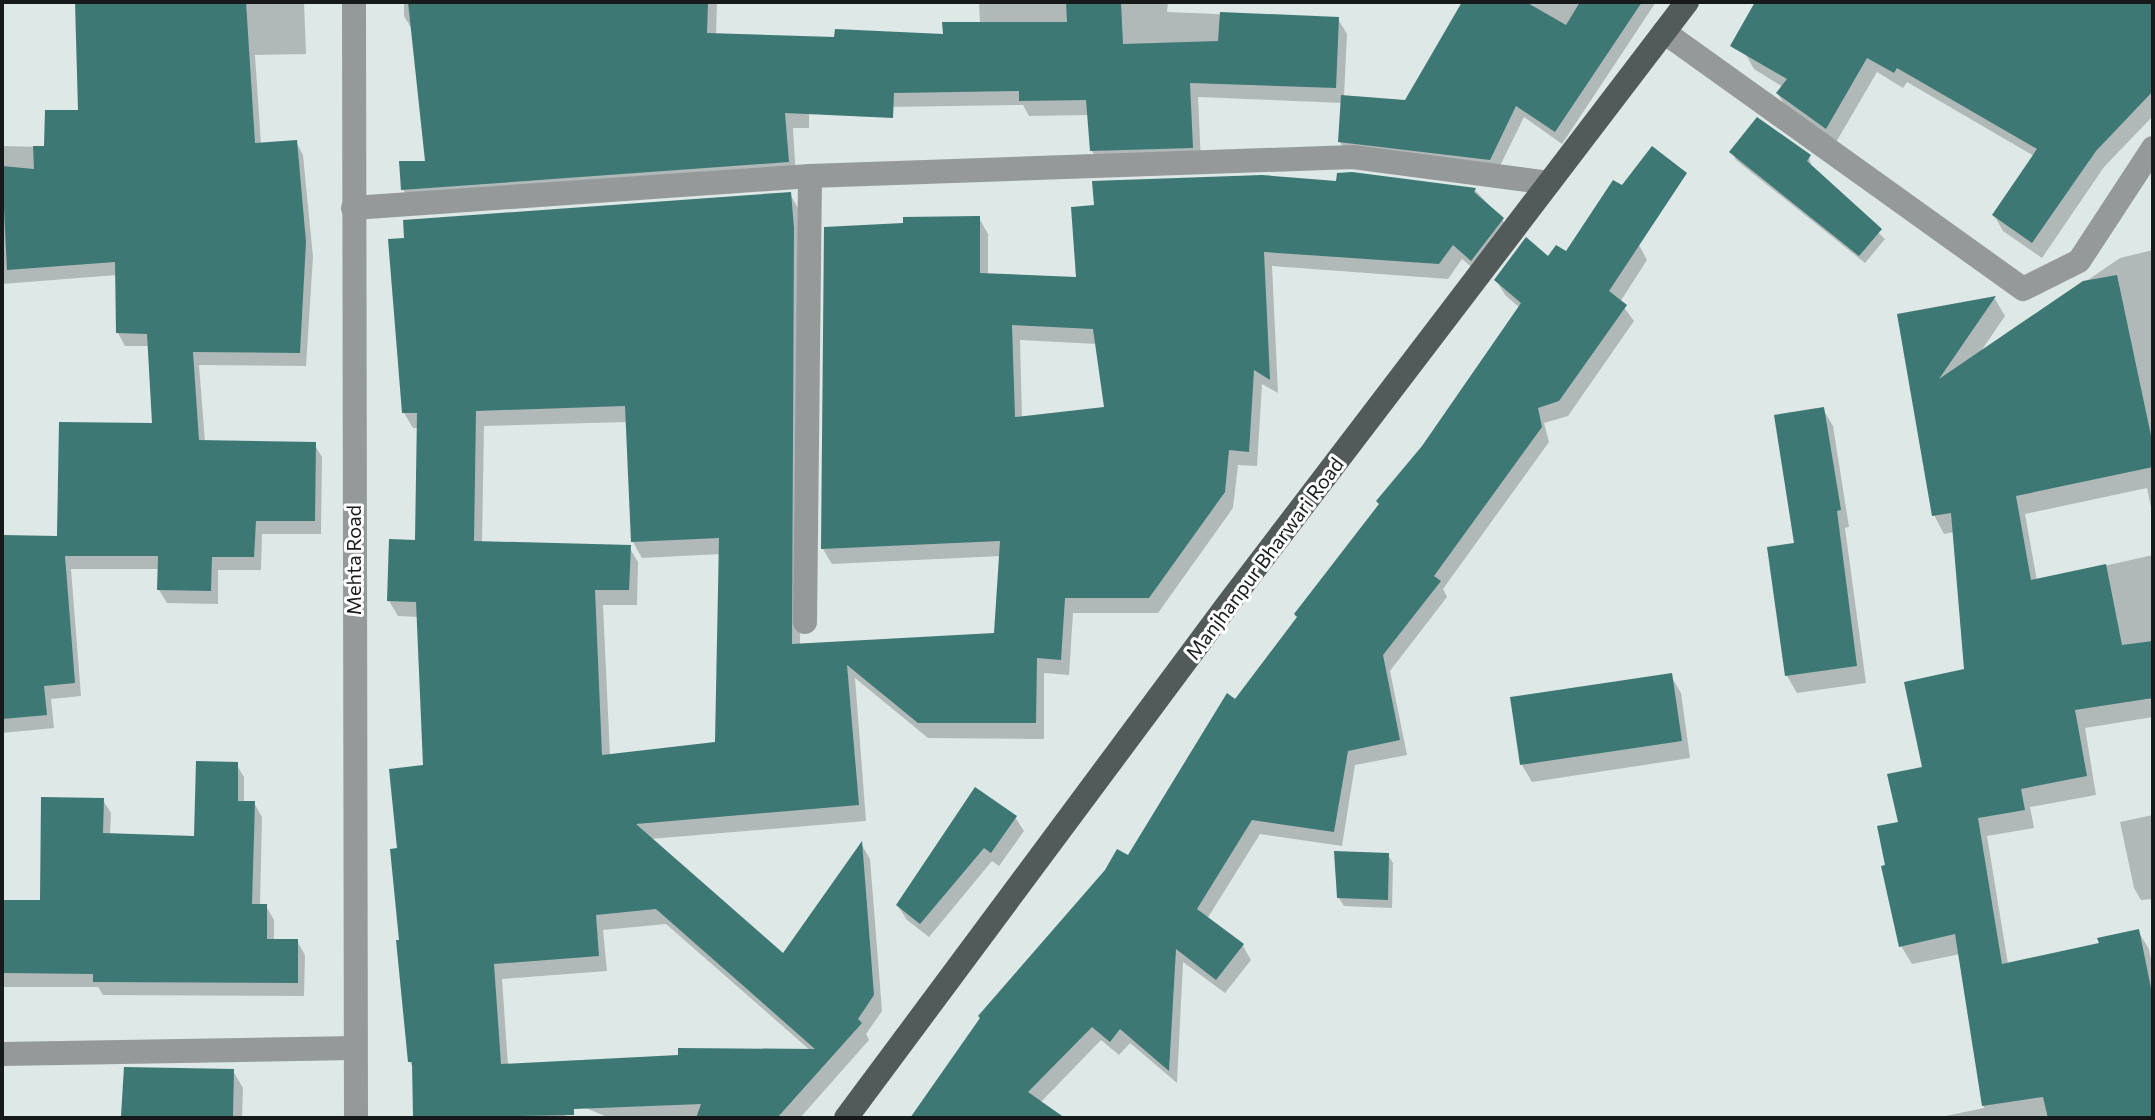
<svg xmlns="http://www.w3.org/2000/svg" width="2155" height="1120" font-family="Commissioner,sans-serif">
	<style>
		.shadow { fill: #0003; fill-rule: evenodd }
		.building { fill: #3e7875; fill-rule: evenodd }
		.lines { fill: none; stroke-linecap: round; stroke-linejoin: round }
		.minor { stroke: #959999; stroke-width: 24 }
		.major { stroke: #535b5a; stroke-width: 24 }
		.labels { text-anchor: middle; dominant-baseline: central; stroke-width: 6; stroke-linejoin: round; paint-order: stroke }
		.street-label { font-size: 20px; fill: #161a1a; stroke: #fff }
	</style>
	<rect width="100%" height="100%" fill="#dde8e7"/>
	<!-- shadow -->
	<g class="shadow">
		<polygon points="77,2 304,2 306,54 255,55 261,145 296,142 303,155 313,257 306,366 199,365 205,442 314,444 322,457 321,534 262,534 261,570 218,570 218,604 167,603 159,590 159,569 71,569 81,696 51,699 54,728 2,733 2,537 59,538 154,425 150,346 125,346 118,333 117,275 2,284 2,146 46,147 80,112"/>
		<polygon points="404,2 717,2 716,35 809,53 809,128 793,128 796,178 412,205 403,189 427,163 413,31 404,16"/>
		<polygon points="979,2 1168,2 1167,12 1338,19 1347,34 1344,97 1406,102 1465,2 1656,2 1562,144 1524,117 1497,172 1348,155 1340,142 1343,103 1198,97 1201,162 1100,165 1092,151 1089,115 1029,116 1023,105 887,107 879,93 945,36 980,24"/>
		<polygon points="1775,2 2153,2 2153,116 2104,167 2042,258 2003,231 1994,215 2034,156 1907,82 1903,88 1877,72 1835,144 1787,109 1778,94 1783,87 1754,69 1745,53"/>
		<polygon points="1732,152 1809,157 1812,168 1885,239 1865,263 1736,160"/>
		<path d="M 1475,190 L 1502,219 L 1511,235 L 1481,275 L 1462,259 L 1448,279 L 1272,266 L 1278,393 L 1262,384 L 1257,466 L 1238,465 L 1233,508 L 1158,613 L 1073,613 L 1069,675 L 1044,673 L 1044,739 L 928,738 L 855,678 L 866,821 L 650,839 L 783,956 L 862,845 L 870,859 L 882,1011 L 866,1034 L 869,1040 L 800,1118 L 609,1118 L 531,1084 L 568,1118 L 414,1118 L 414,1070 L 410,1062 L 401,942 L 399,850 L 426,767 L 419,617 L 398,616 L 389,601 L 417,542 L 419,428 L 413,428 L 404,413 L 790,194 L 799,210 L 802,245 L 800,646 L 995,635 L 1001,556 L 832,564 L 823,549 L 979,218 L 988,234 L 988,275 L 1078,279 ZM 1020,340 L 1097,344 L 1106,409 L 1022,418 ZM 628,422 L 633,542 L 642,558 L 721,554 L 717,744 L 610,756 L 603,605 L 637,605 L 638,562 L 629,547 L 482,543 L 484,426 ZM 666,924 L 811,1051 L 508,1066 L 502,979 L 607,971 L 603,930 Z"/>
		<polygon points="1639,245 1647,260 1620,302 1634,321 1568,416 1544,423 1549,442 1443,589 1447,597 1390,671 1407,755 1355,765 1342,846 1260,834 1207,919 1243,946 1251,960 1225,993 1183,962 1177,1083 1130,1043 1119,1055 1101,1040 1040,1103 1051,1118 912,1118 1128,858 1236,702 1424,447 1520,308 1505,295 1496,280 1566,254"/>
		<polygon points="2153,250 2153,517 2147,488 2025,514 2037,581 2153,555 2153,717 2085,728 2096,795 2030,807 2034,828 1987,836 2008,964 2101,945 2138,931 2149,949 2153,970 2153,1118 1936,1118 1984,1108 1960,954 1912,964 1901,946 1888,866 1900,824 1966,670 1954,532 1944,534 1934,515 1899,316 1995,299 2005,316 1979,354 2120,258"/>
		<polygon points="1823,409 1833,426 1849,527 1845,528 1866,683 1797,693 1787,676 1796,545"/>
		<polygon points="1671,676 1681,693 1690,758 1532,782 1522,765"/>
		<polygon points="236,764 244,777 244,803 254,803 262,817 260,906 266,906 274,920 274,941 297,941 305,955 304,996 103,995 98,987 2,987 2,902 42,902 103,800 111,813 110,835 196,838"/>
		<polygon points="2153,815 2153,899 2141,900 2134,888 2120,822"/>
		<polygon points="1015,817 1024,831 999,866 992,861 929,937 907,920 898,906"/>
		<polygon points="1388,855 1393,863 1392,908 1344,906 1339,898"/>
		<polygon points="233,1071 243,1088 242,1118 125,1118 123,1115"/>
	</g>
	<!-- building -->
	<g class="building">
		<polygon points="75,2 246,2 255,143 297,140 306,242 300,353 193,352 199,440 316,442 315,521 256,521 254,557 212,557 211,591 157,590 158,556 65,556 75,683 44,686 47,715 2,719 2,535 57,536 59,422 152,423 147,334 116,333 115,262 7,270 2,166 34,169 33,146 44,146 45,110 78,110"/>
		<polygon points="408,2 708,2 707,33 834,37 835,29 943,34 942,22 1067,22 1066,2 1121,2 1123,44 1218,41 1220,12 1339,17 1336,88 1190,83 1193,148 1090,151 1086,100 1019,101 1019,91 894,93 893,118 785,113 789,162 401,190 399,161 425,161"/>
		<polygon points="1462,2 1526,2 1566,25 1580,2 1642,2 1555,132 1516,106 1490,160 1338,142 1341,95 1405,100"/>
		<polygon points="1755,2 2153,2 2153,91 2096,151 2032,243 1992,215 2037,149 1897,68 1894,73 1867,58 1826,129 1776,93 1787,79 1730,46"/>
		<polygon points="1757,117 1811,155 1807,161 1882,229 1859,256 1729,152"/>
		<polygon points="1652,146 1687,173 1609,291 1627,305 1559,401 1538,408 1542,427 1434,576 1441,581 1383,655 1400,740 1348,751 1334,832 1252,820 1197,909 1244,944 1216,980 1176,949 1169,1071 1120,1029 1110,1042 1092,1027 1028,1092 1065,1118 910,1118 980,1018 978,1016 1105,870 1117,849 1128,855 1227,693 1235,699 1297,617 1294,614 1379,504 1376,501 1422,446 1521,303 1494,280 1526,237 1548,256 1556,245 1566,251 1613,180 1622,185"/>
		<path d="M 1352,172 L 1476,188 L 1474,192 L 1504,218 L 1471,261 L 1453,245 L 1439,264 L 1264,252 L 1270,380 L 1254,370 L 1249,452 L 1229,450 L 1225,492 L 1149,598 L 1065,598 L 1061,660 L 1037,658 L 1036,723 L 918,723 L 847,665 L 859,805 L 636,824 L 783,953 L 862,841 L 874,995 L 858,1019 L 862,1023 L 777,1118 L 696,1118 L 701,1104 L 574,1109 L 574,1115 L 413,1118 L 412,1062 L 408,1062 L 396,940 L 399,940 L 390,849 L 397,848 L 389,769 L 423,765 L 416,602 L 387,601 L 389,539 L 415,540 L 417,413 L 402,413 L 388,239 L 404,238 L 403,220 L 791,192 L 794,228 L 792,644 L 994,633 L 1000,541 L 821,549 L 824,227 L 903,223 L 903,217 L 980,216 L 980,273 L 1076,277 L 1071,207 L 1094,205 L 1092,181 L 1262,175 L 1336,181 L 1337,173 ZM 1012,325 L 1093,329 L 1104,407 L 1015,417 ZM 625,406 L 631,542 L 719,538 L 715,742 L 602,755 L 595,590 L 629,590 L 631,545 L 474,541 L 476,411 ZM 656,909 L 815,1049 L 678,1048 L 678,1055 L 501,1064 L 494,964 L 599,956 L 596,915 Z"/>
		<polygon points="2117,275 2153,445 2153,467 2016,496 2031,580 2106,564 2122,645 2153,641 2153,698 2075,710 2087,776 2021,789 2025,810 1978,818 2002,964 2099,943 2097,938 2139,929 2153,998 2153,1118 2048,1118 2043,1097 1982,1106 1955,934 1899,947 1881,866 1885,865 1877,826 1898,822 1887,774 1922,767 1904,682 1964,669 1951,513 1932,516 1897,314 1996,296 1939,379 2083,281"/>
		<polygon points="1824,407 1841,510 1837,511 1857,666 1785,676 1767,547 1794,543 1774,415"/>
		<polygon points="1672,673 1682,741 1520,765 1510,697"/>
		<polygon points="196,761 238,762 238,801 255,801 252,904 267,904 267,939 298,939 298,983 93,982 93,974 2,973 2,900 40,900 41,797 104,798 103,833 194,836"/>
		<polygon points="975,787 1017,816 991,853 984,848 920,924 896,905"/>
		<polygon points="1334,851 1389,853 1388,900 1337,898"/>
		<polygon points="124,1067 234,1069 233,1116 121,1116"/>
	</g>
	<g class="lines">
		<!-- minor -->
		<g class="minor">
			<polyline points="354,2 356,1118"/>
			<polyline points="1664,32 2023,289 2079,261 2153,148"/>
			<polyline points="353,208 810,176 1353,157 1549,183"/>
			<polyline points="805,622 810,176"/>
			<polyline points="2,1054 355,1048"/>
		</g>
		<!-- major -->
		<polyline class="major" points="846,1118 1228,604 1687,2"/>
	</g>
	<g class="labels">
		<!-- street labels -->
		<g class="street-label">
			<text transform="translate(1264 558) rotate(-53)">Manjhanpur Bharwari Road</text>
			<text transform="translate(353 560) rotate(-90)">Mehta Road</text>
		</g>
	</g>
	<!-- border -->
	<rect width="2155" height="1120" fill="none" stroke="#161a1a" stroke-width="8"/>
</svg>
